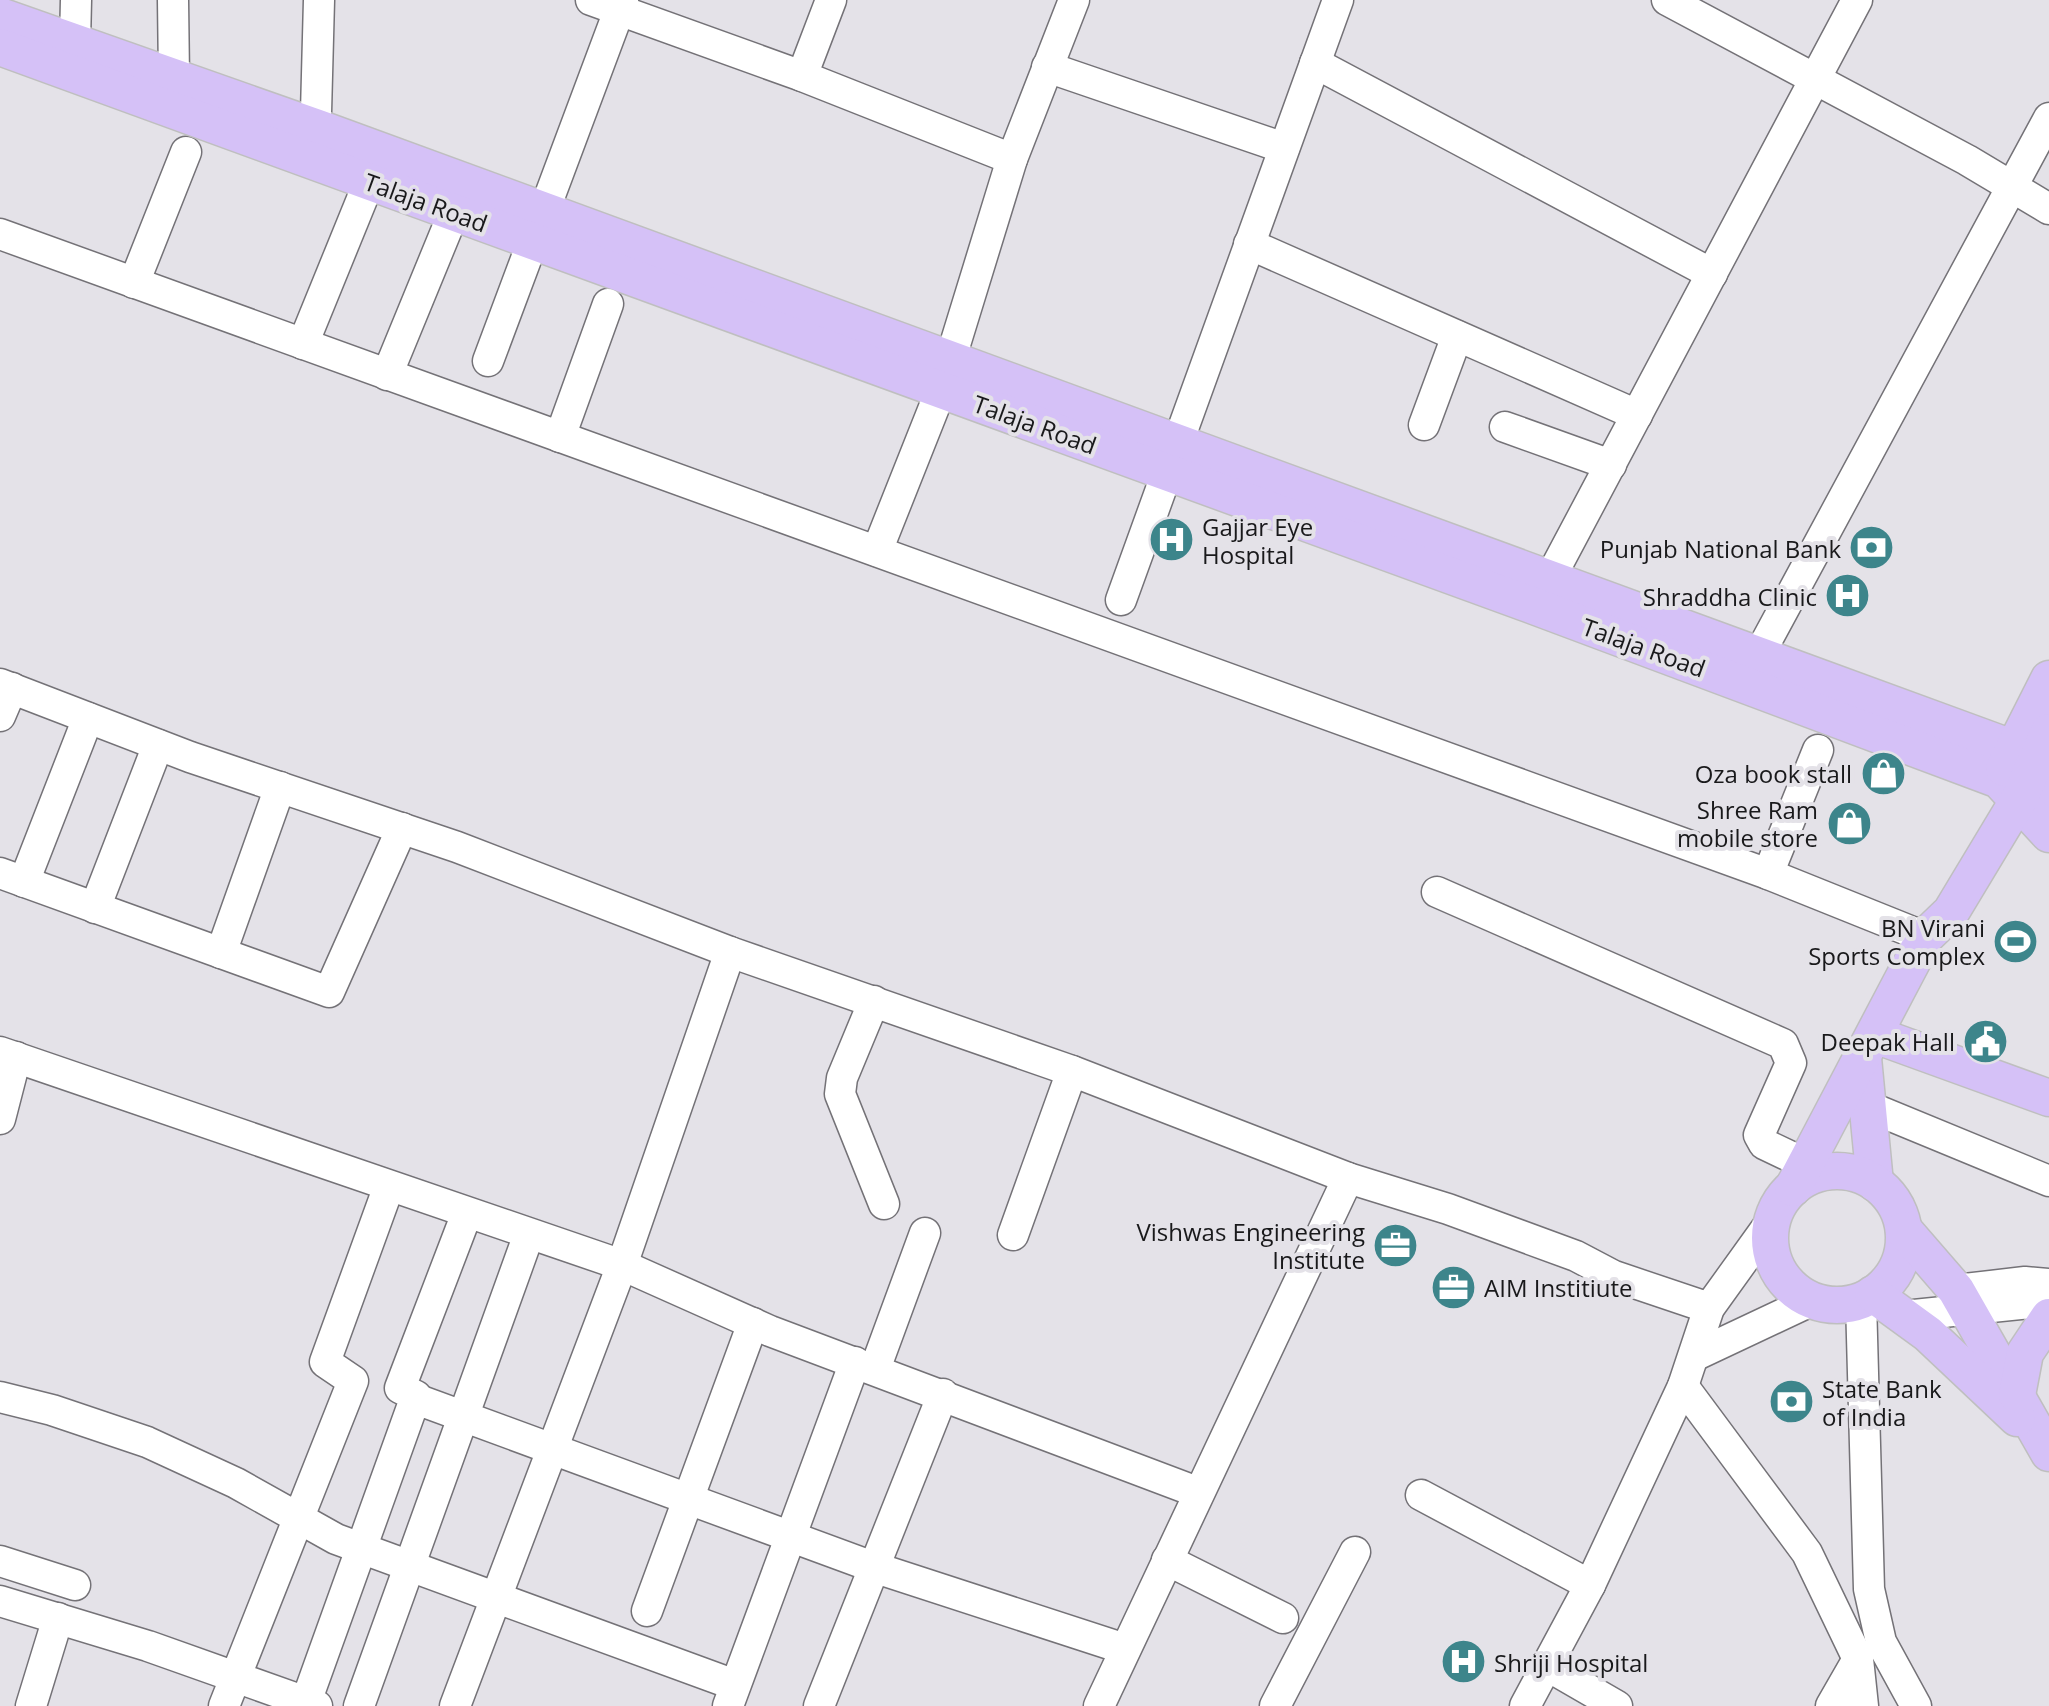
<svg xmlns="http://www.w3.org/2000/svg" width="2049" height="1706" font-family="'Open Sans',sans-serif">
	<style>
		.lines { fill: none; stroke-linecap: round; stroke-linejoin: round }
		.minor-casing { stroke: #747277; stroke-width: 33 }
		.major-casing { stroke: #bfbfbf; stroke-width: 39 }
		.minor { stroke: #fff; stroke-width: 30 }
		.major { stroke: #d5c1f7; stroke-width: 36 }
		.labels { text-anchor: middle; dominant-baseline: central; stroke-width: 8; stroke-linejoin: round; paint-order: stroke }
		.street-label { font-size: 24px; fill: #19191b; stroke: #e4e2e8 }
		.poi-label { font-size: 24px; fill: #19191b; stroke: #e4e2e8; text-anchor: end }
	</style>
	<rect width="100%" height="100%" fill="#e4e2e8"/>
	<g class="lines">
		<defs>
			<g id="minor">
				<polyline points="173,0 174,77"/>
				<polyline points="591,0 802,76 831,0"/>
				<polyline points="1667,0 1967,160 2049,209"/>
				<polyline points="75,42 76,0"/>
				<polyline points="1315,63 1712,274"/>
				<polyline points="1047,67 1284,148"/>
				<polyline points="802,76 1012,159"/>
				<polyline points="315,150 319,0"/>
				<polyline points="0,234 1768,874 1925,937"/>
				<polyline points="1249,244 1637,415"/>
				<polyline points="134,283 186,152"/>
				<polyline points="303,344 369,182"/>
				<polyline points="488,361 623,0"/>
				<polyline points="387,375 454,212"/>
				<polyline points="1424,425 1457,336"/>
				<polyline points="1505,427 1611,465"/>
				<polyline points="560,437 608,304"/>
				<polyline points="877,551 941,390 1012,159 1074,0"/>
				<polyline points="1539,599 1857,0"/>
				<polyline points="1121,600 1338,0"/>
				<polyline points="1748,675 2049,118"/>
				<polyline points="0,684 190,757 457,847 730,952 1072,1071 1348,1178 1448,1209 1576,1256 1614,1276 1709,1308"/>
				<polyline points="0,716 12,688"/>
				<polyline points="0,873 329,992 402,828"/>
				<polyline points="1768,874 1818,750"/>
				<polyline points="24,882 88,718"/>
				<polyline points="1437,892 1783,1044 1791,1063 1759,1135 1764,1144 1806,1164"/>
				<polyline points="95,908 158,745"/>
				<polyline points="221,953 280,787"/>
				<polyline points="874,1001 842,1078 840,1094 884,1204"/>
				<polyline points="0,1052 622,1265 770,1331 1197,1492"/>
				<polyline points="1867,1106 2049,1181"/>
				<polyline points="0,1119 16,1057"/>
				<polyline points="1013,1235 1072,1071"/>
				<polyline points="1956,1290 2025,1282 2049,1284"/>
				<polyline points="1861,1301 1869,1589 1881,1642 1916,1706"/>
				<polyline points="1904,1316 2049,1301"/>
				<polyline points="1694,1356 1813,1300"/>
				<polyline points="875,1369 925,1233"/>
				<polyline points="1683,1386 1807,1553 1858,1659 1863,1706"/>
				<polyline points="0,1397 52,1410 147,1442 236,1483 336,1539 735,1685"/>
				<polyline points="416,1399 876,1568 1125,1649"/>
				<polyline points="1421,1495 1590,1585"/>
				<polyline points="1167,1560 1283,1618"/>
				<polyline points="0,1561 75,1585"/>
				<polyline points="0,1601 148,1646 317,1706"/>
				<polyline points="647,1611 753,1323"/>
				<polyline points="1546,1665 1617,1706"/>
				<polyline points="306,1702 416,1396 400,1388 467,1213"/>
				<polyline points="31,1706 58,1618"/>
				<polyline points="224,1706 353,1381 325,1362 389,1186"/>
				<polyline points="359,1706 529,1234"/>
				<polyline points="455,1706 622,1265 730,952"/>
				<polyline points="728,1706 855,1362"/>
				<polyline points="819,1706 943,1394"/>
				<polyline points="1099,1706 1348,1178"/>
				<polyline points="1275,1706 1355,1552"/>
				<polyline points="1525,1706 1590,1585 1683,1386 1709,1308 1773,1219"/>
				<polyline points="1831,1706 1858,1659"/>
			</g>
			<g id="major">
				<polyline points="0,16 318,128 2012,748 2049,791"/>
				<polyline points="0,47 1534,606 1999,780 2049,834"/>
				<polyline points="2004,768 2049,679"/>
				<polyline points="1875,1035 2049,1098"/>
				<polyline points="1863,1058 1875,1183"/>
				<circle cx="1837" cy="1238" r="67"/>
				<polyline points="1793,1188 1925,937 1951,912 2019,799 2049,732"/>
				<polyline points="1904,1230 1956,1290 2049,1453"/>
				<polyline points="1873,1294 1928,1334 2017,1418"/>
				<polyline points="2017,1395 2025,1353 2049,1317"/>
			</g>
		</defs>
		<!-- minor casing -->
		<use href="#minor" class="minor-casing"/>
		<!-- major casing -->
		<use href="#major" class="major-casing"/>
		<!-- minor -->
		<use href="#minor" class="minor"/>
		<!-- major -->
		<use href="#major" class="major"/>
	</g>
	<!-- icons -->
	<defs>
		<symbol id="hospital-disc" viewBox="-11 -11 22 22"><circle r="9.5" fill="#3d858b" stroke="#e4e2e8"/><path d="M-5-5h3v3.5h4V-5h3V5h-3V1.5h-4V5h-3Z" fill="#fff"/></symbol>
		<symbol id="bank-disc" viewBox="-11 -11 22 22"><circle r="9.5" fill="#3d858b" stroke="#e4e2e8"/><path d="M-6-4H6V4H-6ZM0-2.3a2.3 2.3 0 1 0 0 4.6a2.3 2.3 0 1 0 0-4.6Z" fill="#fff"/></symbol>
		<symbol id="shop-disc" viewBox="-11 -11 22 22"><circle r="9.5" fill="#3d858b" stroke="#e4e2e8"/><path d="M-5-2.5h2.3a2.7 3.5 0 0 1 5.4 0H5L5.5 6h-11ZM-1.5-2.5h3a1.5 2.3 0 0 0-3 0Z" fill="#fff"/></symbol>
		<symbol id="stadium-disc" viewBox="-11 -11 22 22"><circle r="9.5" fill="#3d858b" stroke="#e4e2e8"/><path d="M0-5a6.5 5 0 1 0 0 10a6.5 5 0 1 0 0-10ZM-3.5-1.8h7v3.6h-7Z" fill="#fff"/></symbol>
		<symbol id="civic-disc" viewBox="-11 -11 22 22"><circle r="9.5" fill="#3d858b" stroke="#e4e2e8"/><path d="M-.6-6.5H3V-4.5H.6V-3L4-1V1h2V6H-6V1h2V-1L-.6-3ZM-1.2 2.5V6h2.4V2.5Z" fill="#fff"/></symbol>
		<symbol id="office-disc" viewBox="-11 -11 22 22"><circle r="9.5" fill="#3d858b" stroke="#e4e2e8"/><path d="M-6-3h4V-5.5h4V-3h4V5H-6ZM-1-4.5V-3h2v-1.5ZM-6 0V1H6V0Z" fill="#fff"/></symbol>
	</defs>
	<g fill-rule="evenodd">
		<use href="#hospital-disc" x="1146" y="514" width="51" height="51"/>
		<use href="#bank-disc" x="1846" y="522" width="51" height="51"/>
		<use href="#hospital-disc" x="1822" y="570" width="51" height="51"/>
		<use href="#shop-disc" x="1858" y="748" width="51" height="51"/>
		<use href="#shop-disc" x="1824" y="798" width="51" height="51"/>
		<use href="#stadium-disc" x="1990" y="916" width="51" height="51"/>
		<use href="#civic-disc" x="1960" y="1016" width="51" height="51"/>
		<use href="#office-disc" x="1370" y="1220" width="51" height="51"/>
		<use href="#office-disc" x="1428" y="1262" width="51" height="51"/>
		<use href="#bank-disc" x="1766" y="1376" width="51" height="51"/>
		<use href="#hospital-disc" x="1438" y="1636" width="51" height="51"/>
	</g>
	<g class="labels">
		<!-- street labels -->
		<g class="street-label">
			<text transform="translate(426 202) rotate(20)">Talaja Road</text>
			<text transform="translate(1035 424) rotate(20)">Talaja Road</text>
			<text transform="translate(1644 647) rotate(20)">Talaja Road</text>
		</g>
		<!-- poi labels -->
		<g class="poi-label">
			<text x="1202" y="526" text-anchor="start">Gajjar Eye<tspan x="1202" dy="28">Hospital</tspan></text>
			<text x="1841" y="548">Punjab National Bank</text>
			<text x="1817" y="596">Shraddha Clinic</text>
			<text x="1852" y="773">Oza book stall</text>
			<text x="1818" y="809">Shree Ram<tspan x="1818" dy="28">mobile store</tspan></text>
			<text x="1985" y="927">BN Virani<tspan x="1985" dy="28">Sports Complex</tspan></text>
			<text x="1955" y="1041">Deepak Hall</text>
			<text x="1365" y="1231">Vishwas Engineering<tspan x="1365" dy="28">Institute</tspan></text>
			<text x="1484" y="1287" text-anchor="start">AIM Institiute</text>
			<text x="1822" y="1388" text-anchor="start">State Bank<tspan x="1822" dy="28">of India</tspan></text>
			<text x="1494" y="1662" text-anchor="start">Shriji Hospital</text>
		</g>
	</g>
</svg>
